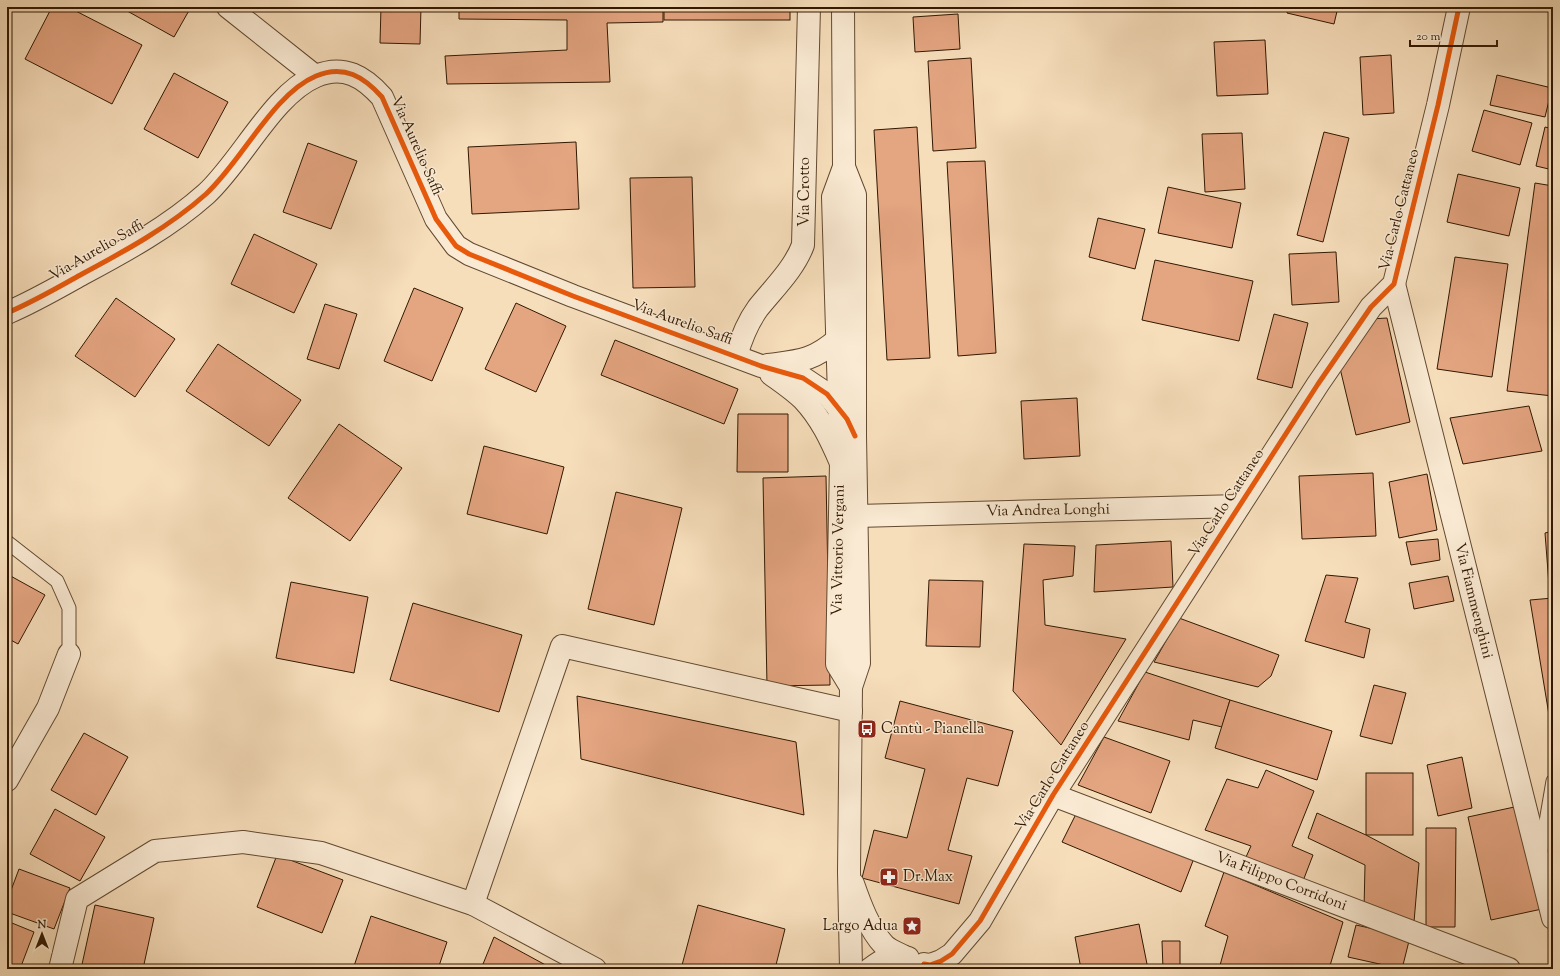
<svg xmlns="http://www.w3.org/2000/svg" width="1560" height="976" font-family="'Sorts Mill Goudy',serif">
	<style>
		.building { fill: #e4a581; stroke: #311801 }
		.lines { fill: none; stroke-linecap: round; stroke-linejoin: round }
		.service-casing { stroke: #624a30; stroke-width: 15 }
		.minor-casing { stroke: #624a30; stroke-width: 24 }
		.tertiary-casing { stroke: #624a30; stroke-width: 24 }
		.service { stroke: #faead3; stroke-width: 13 }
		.minor { stroke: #faead3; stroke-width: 22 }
		.tertiary { stroke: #faead3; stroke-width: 22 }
		.cycleway-casing { stroke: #faead3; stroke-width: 8 }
		.cycleway { stroke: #e8590c; stroke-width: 5 }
		.labels { text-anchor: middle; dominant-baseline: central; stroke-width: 3; stroke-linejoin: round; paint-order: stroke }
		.street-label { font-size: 15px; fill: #311801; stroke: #faead3 }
		.poi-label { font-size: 15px; fill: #311801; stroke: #faead3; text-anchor: start }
	</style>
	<rect width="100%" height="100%" fill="#f7debb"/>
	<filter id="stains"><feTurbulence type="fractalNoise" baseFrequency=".005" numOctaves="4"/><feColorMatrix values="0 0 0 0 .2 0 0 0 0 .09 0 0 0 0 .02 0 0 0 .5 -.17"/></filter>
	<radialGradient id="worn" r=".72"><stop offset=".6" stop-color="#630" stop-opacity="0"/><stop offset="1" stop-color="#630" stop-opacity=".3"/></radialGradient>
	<g class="building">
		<polygon points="52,7 68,7 142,45 112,104 25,59"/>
		<polygon points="120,7 191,7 174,37"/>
		<polygon points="381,7 421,7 420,44 380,43"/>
		<polygon points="459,7 663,7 663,22 607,23 610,82 447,84 445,56 567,50 567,20 459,19"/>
		<rect x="664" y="7" width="126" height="13"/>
		<polygon points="1289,7 1338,7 1334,24 1287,13"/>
		<polygon points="958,14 960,49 915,52 913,17"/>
		<polygon points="1265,40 1268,94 1217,96 1214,42"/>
		<polygon points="1391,55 1394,113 1363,115 1360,57"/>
		<polygon points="971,58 976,148 933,151 928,61"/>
		<polygon points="174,73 228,102 198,158 144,129"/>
		<polygon points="1497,75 1552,88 1545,117 1490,105"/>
		<polygon points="1484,110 1532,123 1520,165 1472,151"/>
		<polygon points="917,127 930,358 887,360 874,130"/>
		<polygon points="1545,127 1553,129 1553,170 1536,166"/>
		<polygon points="1324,132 1349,138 1323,242 1297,235"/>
		<polygon points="1242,133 1245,189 1205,192 1202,134"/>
		<polygon points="576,142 579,209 472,214 468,147"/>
		<polygon points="308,143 357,161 331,229 283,212"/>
		<polygon points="985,161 996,353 958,356 947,162"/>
		<polygon points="1458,174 1520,188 1509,236 1447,222"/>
		<polygon points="692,177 695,287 633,288 630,178"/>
		<polygon points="1535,183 1553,186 1553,396 1507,391"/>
		<polygon points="1168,187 1241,203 1232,248 1158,233"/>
		<polygon points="1098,218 1145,229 1135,269 1089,257"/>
		<polygon points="254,234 317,264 294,313 231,284"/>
		<polygon points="1336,252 1339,302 1292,305 1289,254"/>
		<polygon points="1455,257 1508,264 1492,377 1437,369"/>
		<polygon points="1155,260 1253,281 1239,341 1142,320"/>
		<polygon points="414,288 463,308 432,381 384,361"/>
		<polygon points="116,298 175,339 135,397 75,356"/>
		<polygon points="516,303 566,326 536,392 485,369"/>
		<polygon points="325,304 357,314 339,369 307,359"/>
		<polygon points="1274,314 1308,323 1292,388 1257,379"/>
		<polygon points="1387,318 1410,422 1356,435 1339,364 1370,319"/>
		<polygon points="615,340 738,389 724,424 601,375"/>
		<polygon points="218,344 301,400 269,446 186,391"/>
		<polygon points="1077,398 1080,456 1024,459 1021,401"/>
		<polygon points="1529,406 1542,451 1463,464 1450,418"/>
		<polygon points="738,414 788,414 788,472 737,472"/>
		<polygon points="339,424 402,468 350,541 288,498"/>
		<polygon points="484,446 564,467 547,534 467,514"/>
		<polygon points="1373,473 1376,536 1302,539 1299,476"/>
		<polygon points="1427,474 1437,530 1399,538 1389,482"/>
		<polygon points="826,476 830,685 767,686 763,478"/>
		<polygon points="616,492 682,508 654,625 588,609"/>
		<polygon points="1553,531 1553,585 1549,585 1545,533"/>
		<polygon points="1438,539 1440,560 1411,565 1406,542"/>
		<polygon points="1171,541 1173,587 1094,592 1096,545"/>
		<polygon points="1024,544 1075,546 1073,576 1043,580 1045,625 1126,639 1061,745 1013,691"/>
		<polygon points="7,574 45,595 18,644 7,638"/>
		<polygon points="1326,575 1358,578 1345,622 1370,629 1364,658 1305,641"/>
		<polygon points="1448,576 1454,601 1414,609 1409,583"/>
		<polygon points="929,580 983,581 980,647 926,646"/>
		<polygon points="291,582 368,597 354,673 276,658"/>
		<polygon points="1553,598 1553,715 1549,715 1530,600"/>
		<polygon points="413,603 522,635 499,712 390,680"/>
		<polygon points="1179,618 1279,655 1271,676 1258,687 1154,662"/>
		<polygon points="1145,672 1230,700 1222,727 1193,720 1189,740 1118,721"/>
		<polygon points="1374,685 1406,693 1392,744 1360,736"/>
		<polygon points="577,696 796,742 804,815 581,759"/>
		<polygon points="1230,700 1332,731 1317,780 1215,748"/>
		<polygon points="900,701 1013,731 998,786 967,778 948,850 972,856 959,904 862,878 874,830 907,838 925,769 885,758"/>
		<polygon points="84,733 128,757 96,815 51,790"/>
		<polygon points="1104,737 1170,761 1151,813 1078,785"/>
		<polygon points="1462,757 1472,808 1438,816 1427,765"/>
		<polygon points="1266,770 1314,791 1292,846 1313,855 1303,881 1246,857 1251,846 1205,830 1227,779 1258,788"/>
		<rect x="1366" y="773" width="47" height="62"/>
		<polygon points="1519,806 1542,909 1491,920 1468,817"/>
		<polygon points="1079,808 1196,853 1181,892 1062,842"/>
		<polygon points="55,809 105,837 80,881 30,854"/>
		<polygon points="1317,813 1366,835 1419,863 1414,922 1364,910 1365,865 1308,838"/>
		<polygon points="1426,828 1456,828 1455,927 1426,927"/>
		<polygon points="277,855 343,880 322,933 257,907"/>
		<polygon points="19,869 70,888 54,929 7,912 7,901"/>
		<polygon points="1224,872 1343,922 1329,969 1219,969 1228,936 1205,926"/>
		<polygon points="95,905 154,918 143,969 81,969"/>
		<polygon points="698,905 785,929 775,969 681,969"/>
		<polygon points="371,916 447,942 438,969 353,969"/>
		<polygon points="7,921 34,932 20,969 7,969"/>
		<polygon points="1139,924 1148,969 1081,969 1075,937"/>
		<polygon points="1356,925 1410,937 1402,969 1348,957"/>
		<polygon points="494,937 553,969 481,969"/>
		<polygon points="1162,941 1180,941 1180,969 1163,969"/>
	</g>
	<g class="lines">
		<defs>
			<g id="service">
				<polyline points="7,542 57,581 69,608 69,654"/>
				<polyline points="1541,851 1553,781"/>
			</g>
			<g id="minor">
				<polyline points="228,7 315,76"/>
				<path d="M7,313C33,302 57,288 82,274C125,251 169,227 206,194C242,161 273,94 316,76C344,64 364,77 382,97L436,219L456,246L469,254L573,296L761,366L803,378L827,394L847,419"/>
				<path d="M736,356C741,339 747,323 758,308C774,288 794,269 803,245L809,7"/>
				<path d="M768,365C799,361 813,361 838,339"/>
				<path d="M771,374C782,382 794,390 803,399C821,418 831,440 841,463"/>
				<polyline points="857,516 1239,506"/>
				<polyline points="7,780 48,708 69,654"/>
				<polyline points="1053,795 1509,969"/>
				<polyline points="473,904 562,646 851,711"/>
				<polyline points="60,969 77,899 155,851 243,842 321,853 473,904 595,969"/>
			</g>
			<g id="tertiary">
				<polyline points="843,7 844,167 833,197 841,463 837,664 851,687"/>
				<polyline points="844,167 855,195 855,436 859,663 851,687 849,872 851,969"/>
				<polyline points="1394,284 1553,918"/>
				<path d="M853,884C860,904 869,929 884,945C889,950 897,953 903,956"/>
				<polyline points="924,964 930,965 941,961 952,954 980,921 1053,795 1318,384 1371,307 1394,284 1438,105 1459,7"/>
				<path d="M870,969C882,960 893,953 908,958"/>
			</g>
		</defs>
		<use href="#service" class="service-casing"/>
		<use href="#minor" class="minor-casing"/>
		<use href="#tertiary" class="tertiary-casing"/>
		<use href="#service" class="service"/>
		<use href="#minor" class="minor"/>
		<use href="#tertiary" class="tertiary"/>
		<defs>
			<g id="cycleway">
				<path d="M7,313C33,302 57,288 82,274C125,251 169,227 206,194C242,161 273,94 316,76C344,64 364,77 382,97L436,219L456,246L469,254L573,296L761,366L803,378L827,394L847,419L855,436"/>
				<polyline points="924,964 930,965 941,961 952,954 980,921 1053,795 1318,384 1371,307 1394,284 1438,105 1459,7"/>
			</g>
		</defs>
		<use href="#cycleway" class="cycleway-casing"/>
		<use href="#cycleway" class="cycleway"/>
	</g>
	<defs>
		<symbol id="bus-square" viewBox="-11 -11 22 22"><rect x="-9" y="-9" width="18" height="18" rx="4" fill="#8f2418" stroke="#faead3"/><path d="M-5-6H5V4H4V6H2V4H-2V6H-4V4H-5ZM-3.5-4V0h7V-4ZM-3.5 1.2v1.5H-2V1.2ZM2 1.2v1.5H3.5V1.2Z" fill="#fff"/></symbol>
		<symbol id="pharmacy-square" viewBox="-11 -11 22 22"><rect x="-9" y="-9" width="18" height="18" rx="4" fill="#8f2418" stroke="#faead3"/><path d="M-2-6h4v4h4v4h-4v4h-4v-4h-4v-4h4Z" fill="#fff"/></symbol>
		<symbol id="sight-square" viewBox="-11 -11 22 22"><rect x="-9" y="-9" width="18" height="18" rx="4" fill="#8f2418" stroke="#faead3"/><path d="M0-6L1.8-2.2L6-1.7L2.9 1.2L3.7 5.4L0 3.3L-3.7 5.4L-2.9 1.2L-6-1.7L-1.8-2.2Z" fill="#fff"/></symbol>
	</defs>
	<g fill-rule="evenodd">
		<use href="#bus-square" x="856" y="718" width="22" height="22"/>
		<use href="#pharmacy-square" x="878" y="866" width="22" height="22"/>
		<use href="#sight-square" x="901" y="915" width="22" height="22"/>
	</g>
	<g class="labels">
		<g class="street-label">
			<text transform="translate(416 146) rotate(66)">Via Aurelio Saffi</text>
			<text transform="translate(805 192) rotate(-90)">Via Crotto</text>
			<text transform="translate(1400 210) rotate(-76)">Via Carlo Cattaneo</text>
			<text transform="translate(97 251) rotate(-30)">Via Aurelio Saffi</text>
			<text transform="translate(682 323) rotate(20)">Via Aurelio Saffi</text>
			<text transform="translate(1227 503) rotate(-57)">Via Carlo Cattaneo</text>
			<text transform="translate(1048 511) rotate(-1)">Via Andrea Longhi</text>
			<text transform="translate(839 550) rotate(-89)">Via Vittorio Vergani</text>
			<text transform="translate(1473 601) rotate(76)">Via Fiammenghini</text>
			<text transform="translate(1053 776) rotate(-58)">Via Carlo Cattaneo</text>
			<text transform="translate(1281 882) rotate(21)">Via Filippo Corridoni</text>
		</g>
		<g class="poi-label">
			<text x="881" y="729">Cantù - Pianella</text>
			<text x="903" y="877">Dr.Max</text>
			<text x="898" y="926" text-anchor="end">Largo Adua</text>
		</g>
	</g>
	<rect width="1560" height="976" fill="none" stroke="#f7debb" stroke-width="24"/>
	<rect x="8" y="8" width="1544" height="960" fill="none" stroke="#311801" stroke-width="2"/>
	<rect x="12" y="12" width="1536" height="952" fill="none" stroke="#311801"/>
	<g transform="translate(42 934)" stroke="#faead3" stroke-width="3" paint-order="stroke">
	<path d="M0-3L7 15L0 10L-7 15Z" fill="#311801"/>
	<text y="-6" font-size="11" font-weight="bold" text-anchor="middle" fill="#311801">N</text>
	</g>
	<path d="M1410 40v6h87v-6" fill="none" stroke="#311801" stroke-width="2"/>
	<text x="1416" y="40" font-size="12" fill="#311801" stroke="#faead3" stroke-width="3" paint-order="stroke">20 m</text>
	<rect width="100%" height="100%" filter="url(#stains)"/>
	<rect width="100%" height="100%" fill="url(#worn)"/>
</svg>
